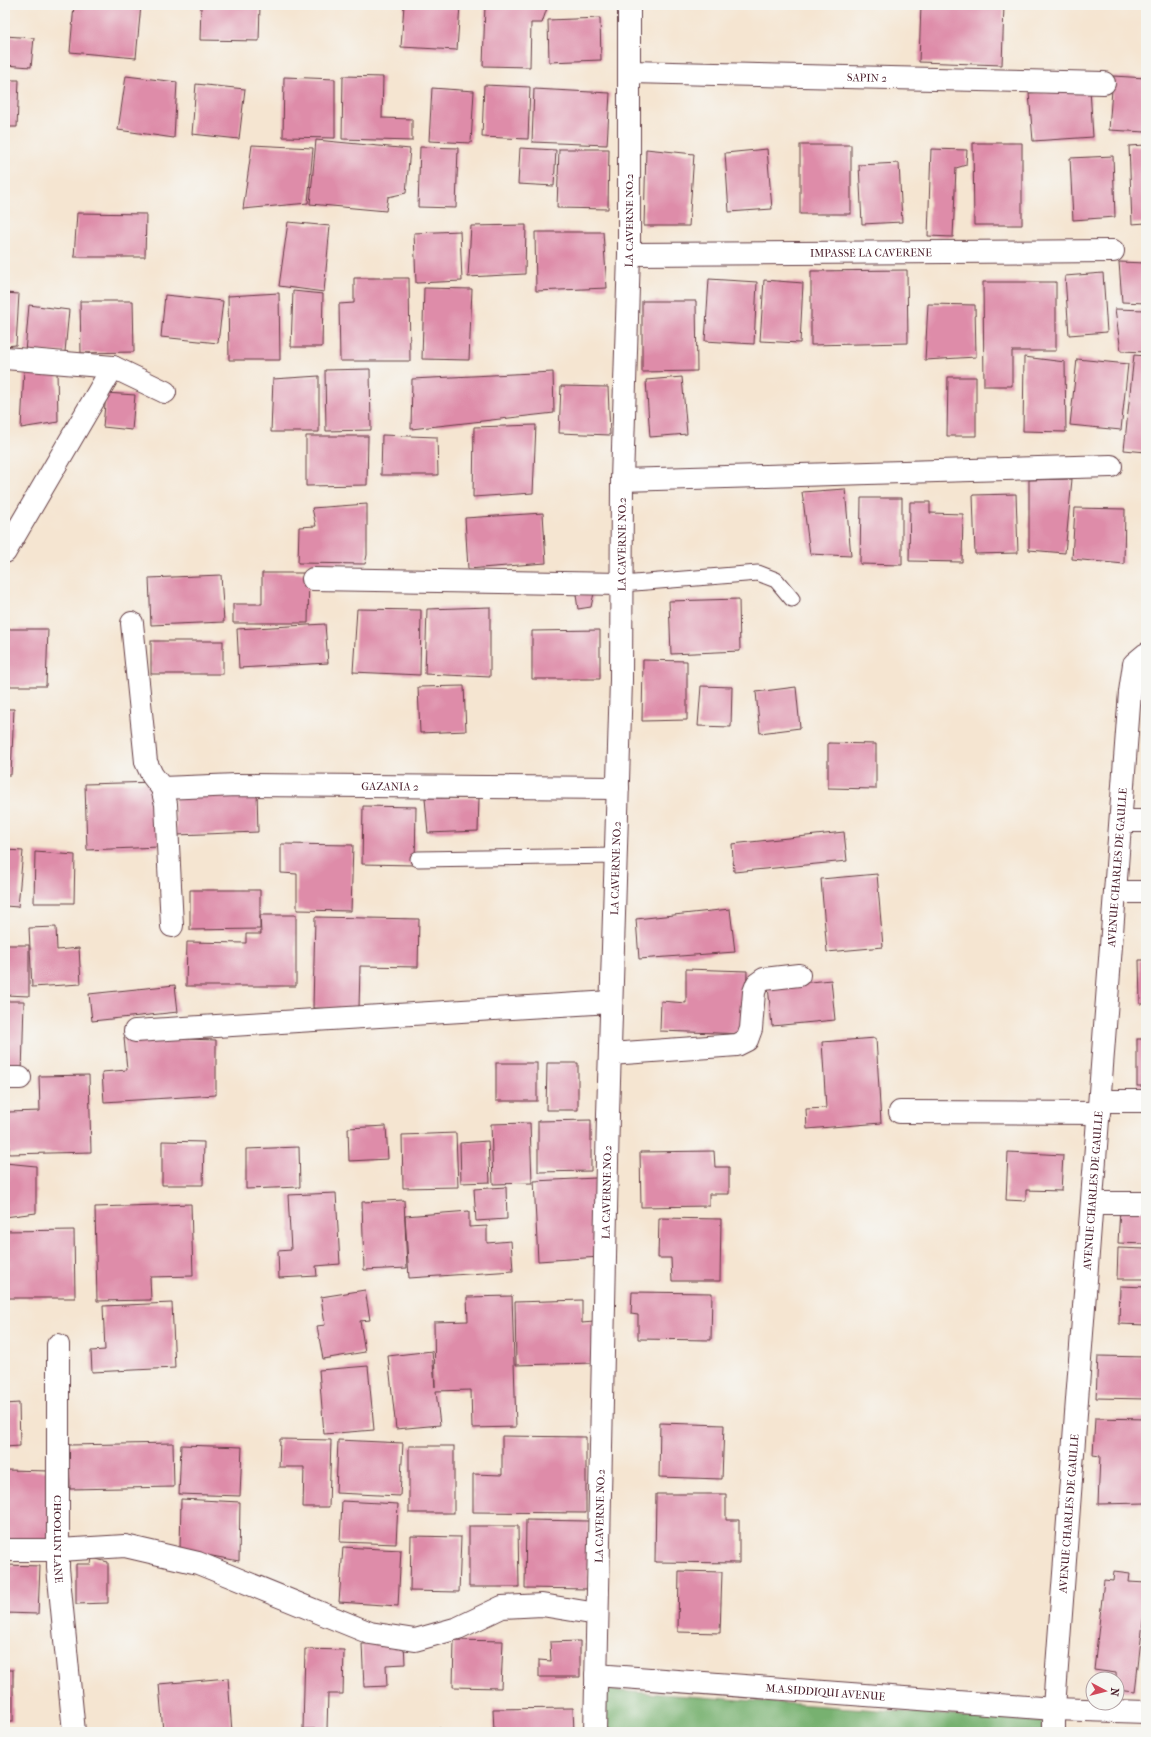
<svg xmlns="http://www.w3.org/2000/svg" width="1151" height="1737" font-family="'IM FELL French Canon',serif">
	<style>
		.forest { fill: #77b170; stroke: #60684e }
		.building { fill: #de8ca9 }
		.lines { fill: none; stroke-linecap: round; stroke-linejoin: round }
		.service-casing { stroke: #643d44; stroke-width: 17 }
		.minor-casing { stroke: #643d44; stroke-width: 24 }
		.service { stroke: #fff; stroke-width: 15 }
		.minor { stroke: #fff; stroke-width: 22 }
		.labels { text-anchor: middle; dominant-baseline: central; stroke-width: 3; stroke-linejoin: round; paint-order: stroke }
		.street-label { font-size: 11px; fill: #4a1f2b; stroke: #f6f6f2 }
	</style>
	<rect width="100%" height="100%" fill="#f6f6f2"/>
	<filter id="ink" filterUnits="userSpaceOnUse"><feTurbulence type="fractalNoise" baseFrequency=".025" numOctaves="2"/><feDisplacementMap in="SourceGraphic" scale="8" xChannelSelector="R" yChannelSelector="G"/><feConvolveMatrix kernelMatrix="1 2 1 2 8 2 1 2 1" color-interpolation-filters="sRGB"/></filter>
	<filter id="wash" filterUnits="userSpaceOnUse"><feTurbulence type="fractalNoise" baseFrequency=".012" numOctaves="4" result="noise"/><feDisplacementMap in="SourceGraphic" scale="16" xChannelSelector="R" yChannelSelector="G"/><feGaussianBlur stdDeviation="0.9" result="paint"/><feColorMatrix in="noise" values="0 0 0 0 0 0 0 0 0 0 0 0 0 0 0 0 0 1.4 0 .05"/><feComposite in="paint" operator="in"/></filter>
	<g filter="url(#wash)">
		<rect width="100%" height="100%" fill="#f5e5d1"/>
		<polygon class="forest" points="605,1690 1042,1722 1042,1732 606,1732"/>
		<g id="blocks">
			<g class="building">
				<polygon points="74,5 141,5 136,58 70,52"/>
				<polygon points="201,5 260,5 259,41 200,40"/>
				<polygon points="404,5 460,5 457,50 401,47"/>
				<polygon points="485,5 548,5 542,23 531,23 530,67 483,66"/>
				<polygon points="921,5 1004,5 1002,65 919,62"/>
				<polygon points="600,18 601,60 549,62 548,20"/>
				<polygon points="5,36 34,38 31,67 5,65"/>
				<polygon points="126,76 177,82 174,138 118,130"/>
				<polygon points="343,76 383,77 382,118 412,119 412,141 342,139"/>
				<polygon points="1113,76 1146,78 1146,132 1109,130"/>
				<polygon points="284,77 335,79 335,138 283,137"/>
				<polygon points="5,80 19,80 17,127 5,127"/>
				<polygon points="196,84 245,89 239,139 192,134"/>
				<polygon points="484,85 530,87 528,139 482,137"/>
				<polygon points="432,88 474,91 471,143 429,141"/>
				<polygon points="534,89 610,93 607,145 532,142"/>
				<polygon points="1090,89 1093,137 1033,141 1029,93"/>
				<polygon points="316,140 410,149 406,193 388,197 386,211 310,204"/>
				<polygon points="973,143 1022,143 1022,225 974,225"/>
				<polygon points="252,145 313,148 308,203 243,209"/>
				<rect x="800" y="145" width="51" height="69"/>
				<polygon points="1146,145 1146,223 1132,224 1129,146"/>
				<polygon points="420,147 458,148 456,208 418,207"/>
				<polygon points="520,148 556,150 554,186 518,184"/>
				<polygon points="559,149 609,149 608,209 557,208"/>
				<polygon points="646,149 694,154 689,226 644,226"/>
				<polygon points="767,149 772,209 729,212 725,153"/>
				<polygon points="931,149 967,150 966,165 956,168 953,237 928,236"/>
				<polygon points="1113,156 1115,217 1073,220 1070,158"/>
				<polygon points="899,163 902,222 862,224 859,165"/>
				<polygon points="77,213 146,214 145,257 74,257"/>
				<polygon points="288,222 330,226 324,292 279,286"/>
				<polygon points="526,225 525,274 468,277 471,226"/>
				<polygon points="460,231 462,281 416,283 414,233"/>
				<polygon points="535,232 603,232 607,288 536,291"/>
				<polygon points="1119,262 1146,263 1146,303 1122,302"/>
				<polygon points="907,270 908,343 811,345 811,271"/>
				<polygon points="1103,273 1107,332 1069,335 1065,276"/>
				<polygon points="354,278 409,278 410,361 340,361 339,304 354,303"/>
				<polygon points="709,279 757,282 754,344 705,341"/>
				<polygon points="764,280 803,283 800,343 760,341"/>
				<polygon points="983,282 1056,282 1056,351 1012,351 1012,386 984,386"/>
				<polygon points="424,288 472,289 469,360 422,359"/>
				<polygon points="293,291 323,294 322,347 291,347"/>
				<polygon points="5,293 19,294 16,345 5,346"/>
				<polygon points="279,293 280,360 229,360 228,296"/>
				<polygon points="165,295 223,301 218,343 161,337"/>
				<polygon points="80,301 133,301 134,352 81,353"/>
				<polygon points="642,301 696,301 697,371 642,372"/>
				<polygon points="928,304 975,305 976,357 925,360"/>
				<polygon points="29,305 69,310 65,352 25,352"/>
				<polygon points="1115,309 1146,310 1146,352 1121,351"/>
				<polygon points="1134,355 1146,356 1146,452 1124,450"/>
				<polygon points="1024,357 1065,362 1066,432 1023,431"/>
				<polygon points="1077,359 1128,364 1121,430 1070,425"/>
				<polygon points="24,369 57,370 58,422 21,428"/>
				<polygon points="370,369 371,430 326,431 325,370"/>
				<polygon points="553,372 554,413 411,429 412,379"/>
				<polygon points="319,376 319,432 271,432 273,379"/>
				<polygon points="682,377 687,434 650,437 646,380"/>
				<polygon points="948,377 976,377 976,436 947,436"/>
				<polygon points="561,386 608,387 610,435 559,433"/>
				<polygon points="106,393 135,395 132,430 103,427"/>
				<polygon points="536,425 533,493 473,497 474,427"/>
				<polygon points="382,435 437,437 438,475 381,475"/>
				<polygon points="306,436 368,436 367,485 306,486"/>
				<polygon points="1072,479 1065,553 1029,550 1029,480"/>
				<polygon points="845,489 851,556 810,554 802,492"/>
				<polygon points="1016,494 1018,553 975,554 973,495"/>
				<polygon points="861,498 902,498 902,565 860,564"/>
				<polygon points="910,502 930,502 930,513 963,514 962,562 909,561"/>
				<polygon points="367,504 367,555 365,564 298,563 299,527 316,526 312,508"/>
				<polygon points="1075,508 1125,509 1124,564 1072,559"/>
				<polygon points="543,513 546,563 468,569 465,518"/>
				<polygon points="262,573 309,573 308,623 233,623 233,604 262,604"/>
				<polygon points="221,575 224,622 151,625 149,578"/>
				<polygon points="594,593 591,607 578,609 576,595"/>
				<polygon points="739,599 740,651 671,654 669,601"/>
				<polygon points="490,607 490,677 425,674 427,609"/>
				<polygon points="357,609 421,610 420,675 353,672"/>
				<polygon points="325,624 328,663 239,668 237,629"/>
				<polygon points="5,629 48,629 46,686 5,686"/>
				<polygon points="600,630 600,679 532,679 532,631"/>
				<rect x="151" y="641" width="72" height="33"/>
				<polygon points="643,660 687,661 687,720 642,721"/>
				<polygon points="464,686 466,731 420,733 418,687"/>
				<polygon points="701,686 732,687 731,727 698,726"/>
				<polygon points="796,687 800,728 760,733 756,692"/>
				<polygon points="5,709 14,709 11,775 5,775"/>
				<polygon points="828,743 876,744 876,789 828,788"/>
				<polygon points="157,782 159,847 87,850 85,784"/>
				<polygon points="257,791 258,832 176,835 175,795"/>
				<polygon points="425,798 479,798 478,831 428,833"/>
				<polygon points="363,806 416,807 415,865 362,864"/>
				<polygon points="844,832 847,861 734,872 732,844"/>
				<polygon points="281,844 353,845 351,911 297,910 297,874 281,873"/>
				<polygon points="5,850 23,851 18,907 5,906"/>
				<polygon points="35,852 75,855 74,903 34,903"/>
				<polygon points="877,874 883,947 827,952 821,879"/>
				<polygon points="190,890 260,890 260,929 190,930"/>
				<polygon points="730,909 735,952 639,959 636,919"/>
				<polygon points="260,915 296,915 296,986 186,986 187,942 246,943 246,934 261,934"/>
				<polygon points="315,917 419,919 418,967 360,966 359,1009 313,1008"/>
				<polygon points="56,927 57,950 79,948 81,984 32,987 29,928"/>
				<polygon points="5,945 29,945 29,996 5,995"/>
				<polygon points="1139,960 1146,960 1146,1004 1140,1004"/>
				<polygon points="686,969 747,971 745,1034 660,1031 661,1001 686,1003"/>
				<polygon points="831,980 835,1020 772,1026 768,986"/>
				<polygon points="175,985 178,1012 92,1021 89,994"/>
				<polygon points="5,1001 24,1001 22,1074 5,1073"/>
				<polygon points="124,1037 216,1040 216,1095 104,1102 102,1072 127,1070"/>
				<polygon points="876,1038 881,1123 807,1129 806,1109 826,1108 822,1042"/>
				<rect x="1137" y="1039" width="9" height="47"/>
				<rect x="496" y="1063" width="41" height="38"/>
				<polygon points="547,1063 578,1063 578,1110 546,1110"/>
				<polygon points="89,1075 91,1152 9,1154 8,1112 40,1111 39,1076"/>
				<polygon points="591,1120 591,1171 538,1172 538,1121"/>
				<polygon points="530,1123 532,1183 493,1184 491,1124"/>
				<polygon points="386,1126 388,1159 349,1161 348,1128"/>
				<polygon points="456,1133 458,1187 403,1188 402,1135"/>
				<polygon points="162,1141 204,1142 203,1185 162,1185"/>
				<polygon points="488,1141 490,1182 461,1183 460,1143"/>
				<polygon points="299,1147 300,1187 246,1189 246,1149"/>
				<polygon points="714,1151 715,1167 729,1167 729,1194 709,1194 709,1206 641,1207 640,1152"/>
				<polygon points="1008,1152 1063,1155 1061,1191 1026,1190 1026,1201 1006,1200"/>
				<polygon points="5,1163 36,1166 36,1213 5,1217"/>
				<polygon points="596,1178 600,1257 538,1261 534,1181"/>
				<polygon points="506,1187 507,1219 476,1221 474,1189"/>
				<polygon points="336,1193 340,1264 316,1266 317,1276 279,1278 278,1251 291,1250 288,1195"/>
				<polygon points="404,1200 407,1268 364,1270 362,1202"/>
				<polygon points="191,1204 193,1276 150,1277 151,1300 97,1301 95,1207"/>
				<polygon points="1120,1209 1146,1210 1146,1244 1118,1243"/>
				<polygon points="469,1211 469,1227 487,1226 487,1243 511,1241 513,1271 409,1278 405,1216"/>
				<polygon points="659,1218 721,1219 720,1281 672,1281 671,1258 658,1258"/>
				<polygon points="74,1230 75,1298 5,1298 5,1231"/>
				<polygon points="1118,1248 1146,1249 1146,1279 1117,1279"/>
				<polygon points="1120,1286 1146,1287 1146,1325 1119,1324"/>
				<polygon points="365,1290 370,1320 360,1321 365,1352 323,1359 317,1326 325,1325 321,1297"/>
				<polygon points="632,1292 712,1293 711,1340 638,1339 638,1315 631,1314"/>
				<polygon points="512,1296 516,1427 472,1428 471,1390 436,1391 440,1425 396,1429 388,1356 432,1351 435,1387 434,1322 468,1321 467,1297"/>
				<polygon points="582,1300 582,1323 594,1322 594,1363 516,1365 515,1302"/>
				<polygon points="172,1303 175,1368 92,1372 91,1351 105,1350 103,1306"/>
				<polygon points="1098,1356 1146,1357 1146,1399 1096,1398"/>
				<polygon points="368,1366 374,1430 324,1434 319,1370"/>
				<polygon points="19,1403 20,1446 5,1447 5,1404"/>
				<polygon points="1095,1418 1146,1419 1146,1503 1098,1504 1100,1456 1093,1455"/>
				<polygon points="660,1423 724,1425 722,1479 659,1477"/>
				<polygon points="502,1436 586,1437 586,1513 473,1512 473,1474 502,1475"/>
				<polygon points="280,1439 331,1440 329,1507 303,1507 304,1467 279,1467"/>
				<polygon points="338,1440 403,1443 400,1496 336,1493"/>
				<polygon points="173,1443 174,1487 70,1489 69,1445"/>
				<polygon points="181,1445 242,1447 240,1496 179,1494"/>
				<rect x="409" y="1446" width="45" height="67"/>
				<polygon points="5,1470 50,1471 49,1541 5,1541"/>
				<polygon points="656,1494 726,1494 726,1520 739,1520 739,1563 655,1562"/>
				<polygon points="181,1499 240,1502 239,1561 180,1550"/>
				<polygon points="342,1501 398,1504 396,1544 340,1542"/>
				<polygon points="526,1520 589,1521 588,1589 525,1588"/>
				<polygon points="469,1526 518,1526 519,1587 469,1587"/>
				<polygon points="411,1536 461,1537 459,1592 410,1591"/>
				<polygon points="343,1547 401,1550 398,1606 339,1602"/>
				<polygon points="92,1558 108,1562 108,1603 76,1604 76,1564 91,1564"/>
				<polygon points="5,1565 40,1566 38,1614 5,1613"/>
				<polygon points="679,1571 722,1572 720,1633 678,1632"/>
				<polygon points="1114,1571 1130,1573 1129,1582 1146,1583 1146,1596 1135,1692 1117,1690 1116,1673 1094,1670 1104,1580 1113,1581"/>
				<polygon points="454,1640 503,1641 501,1688 453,1687"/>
				<polygon points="580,1641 580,1677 539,1677 539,1660 551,1661 550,1642"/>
				<polygon points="404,1642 405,1664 386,1665 387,1686 364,1687 362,1644"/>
				<polygon points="305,1649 344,1650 343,1694 328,1694 327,1729 303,1729"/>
				<rect x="5" y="1670" width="8" height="51"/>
				<polygon points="228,1678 232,1732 163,1732 159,1684"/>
				<polygon points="573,1708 574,1732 494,1732 493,1709"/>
				<polygon points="440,1728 440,1732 409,1732 409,1731"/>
			</g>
		</g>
	</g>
	<g filter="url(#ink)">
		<use href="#blocks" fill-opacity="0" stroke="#643d44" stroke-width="1"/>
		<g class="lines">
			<defs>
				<g id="service">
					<polyline points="622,584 758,573 776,580 792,599"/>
					<polyline points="418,859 616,856"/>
				</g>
				<g id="minor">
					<path id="s1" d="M630,72L1104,83"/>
					<path id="s2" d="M629,254L1113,251"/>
					<polyline points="5,358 113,367 165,392"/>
					<polyline points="622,480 1111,466"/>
					<polyline points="5,552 113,367"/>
					<polyline points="313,579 622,584"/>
					<polyline points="132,623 146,762 152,775 162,788 166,804 172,926"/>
					<path id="s3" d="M162,788L237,785L618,788"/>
					<polyline points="1121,821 1146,821"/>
					<polyline points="1115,892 1146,892"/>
					<polyline points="135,1031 611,1002"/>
					<polyline points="610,1054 737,1045 747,1040 751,1029 754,992 757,984 764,979 799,975"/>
					<polyline points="5,1078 20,1078"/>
					<polyline points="1100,1101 1146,1101"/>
					<polyline points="900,1112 1099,1113"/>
					<polyline points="1092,1203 1146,1203"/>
					<path id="s4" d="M58,1345V1568L74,1732"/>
					<polyline points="5,1550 59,1550 125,1546 198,1563 370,1633 415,1640 458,1628 502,1607 542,1605 597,1614"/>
					<path id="s5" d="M596,1675L1054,1709L1146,1712"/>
					<path id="s6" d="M595,1732L608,1115L621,680L622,480L629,254V5"/>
					<path id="s7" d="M1054,1732V1707L1130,692L1134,664L1146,654"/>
				</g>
			</defs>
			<use href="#service" class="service-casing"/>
			<use href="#minor" class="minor-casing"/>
			<use href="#service" class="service"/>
			<use href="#minor" class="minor"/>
		</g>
	</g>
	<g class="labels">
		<g class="street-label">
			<text stroke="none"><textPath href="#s1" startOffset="237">SAPIN 2</textPath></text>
			<text stroke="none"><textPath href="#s6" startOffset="1512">LA CAVERNE NO.2</textPath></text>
			<text stroke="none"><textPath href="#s2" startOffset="242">IMPASSE LA CAVERENE</textPath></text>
			<text stroke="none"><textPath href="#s6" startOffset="1188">LA CAVERNE NO.2</textPath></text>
			<text stroke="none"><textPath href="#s3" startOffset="228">GAZANIA 2</textPath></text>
			<text stroke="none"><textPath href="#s7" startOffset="867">AVENUE CHARLES DE GAULLE</textPath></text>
			<text stroke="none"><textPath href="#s6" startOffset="864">LA CAVERNE NO.2</textPath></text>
			<text stroke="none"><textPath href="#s7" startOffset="543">AVENUE CHARLES DE GAULLE</textPath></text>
			<text stroke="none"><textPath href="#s6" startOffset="540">LA CAVERNE NO.2</textPath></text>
			<text stroke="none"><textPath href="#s7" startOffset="219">AVENUE CHARLES DE GAULLE</textPath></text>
			<text stroke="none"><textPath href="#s6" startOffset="216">LA CAVERNE NO.2</textPath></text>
			<text stroke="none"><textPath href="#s4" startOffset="194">CHOOLUN LANE</textPath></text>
			<text stroke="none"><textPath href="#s5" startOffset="230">M.A.SIDDIQUI AVENUE</textPath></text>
		</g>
	</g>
	<rect width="1151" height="1737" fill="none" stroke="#f6f6f2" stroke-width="20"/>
	<g transform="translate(1105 1691) rotate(97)"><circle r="19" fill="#f6f6f2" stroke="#b1a0a2"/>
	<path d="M0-3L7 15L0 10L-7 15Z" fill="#d1495b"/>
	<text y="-6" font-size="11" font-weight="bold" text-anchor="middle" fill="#4a1f2b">N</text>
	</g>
</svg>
